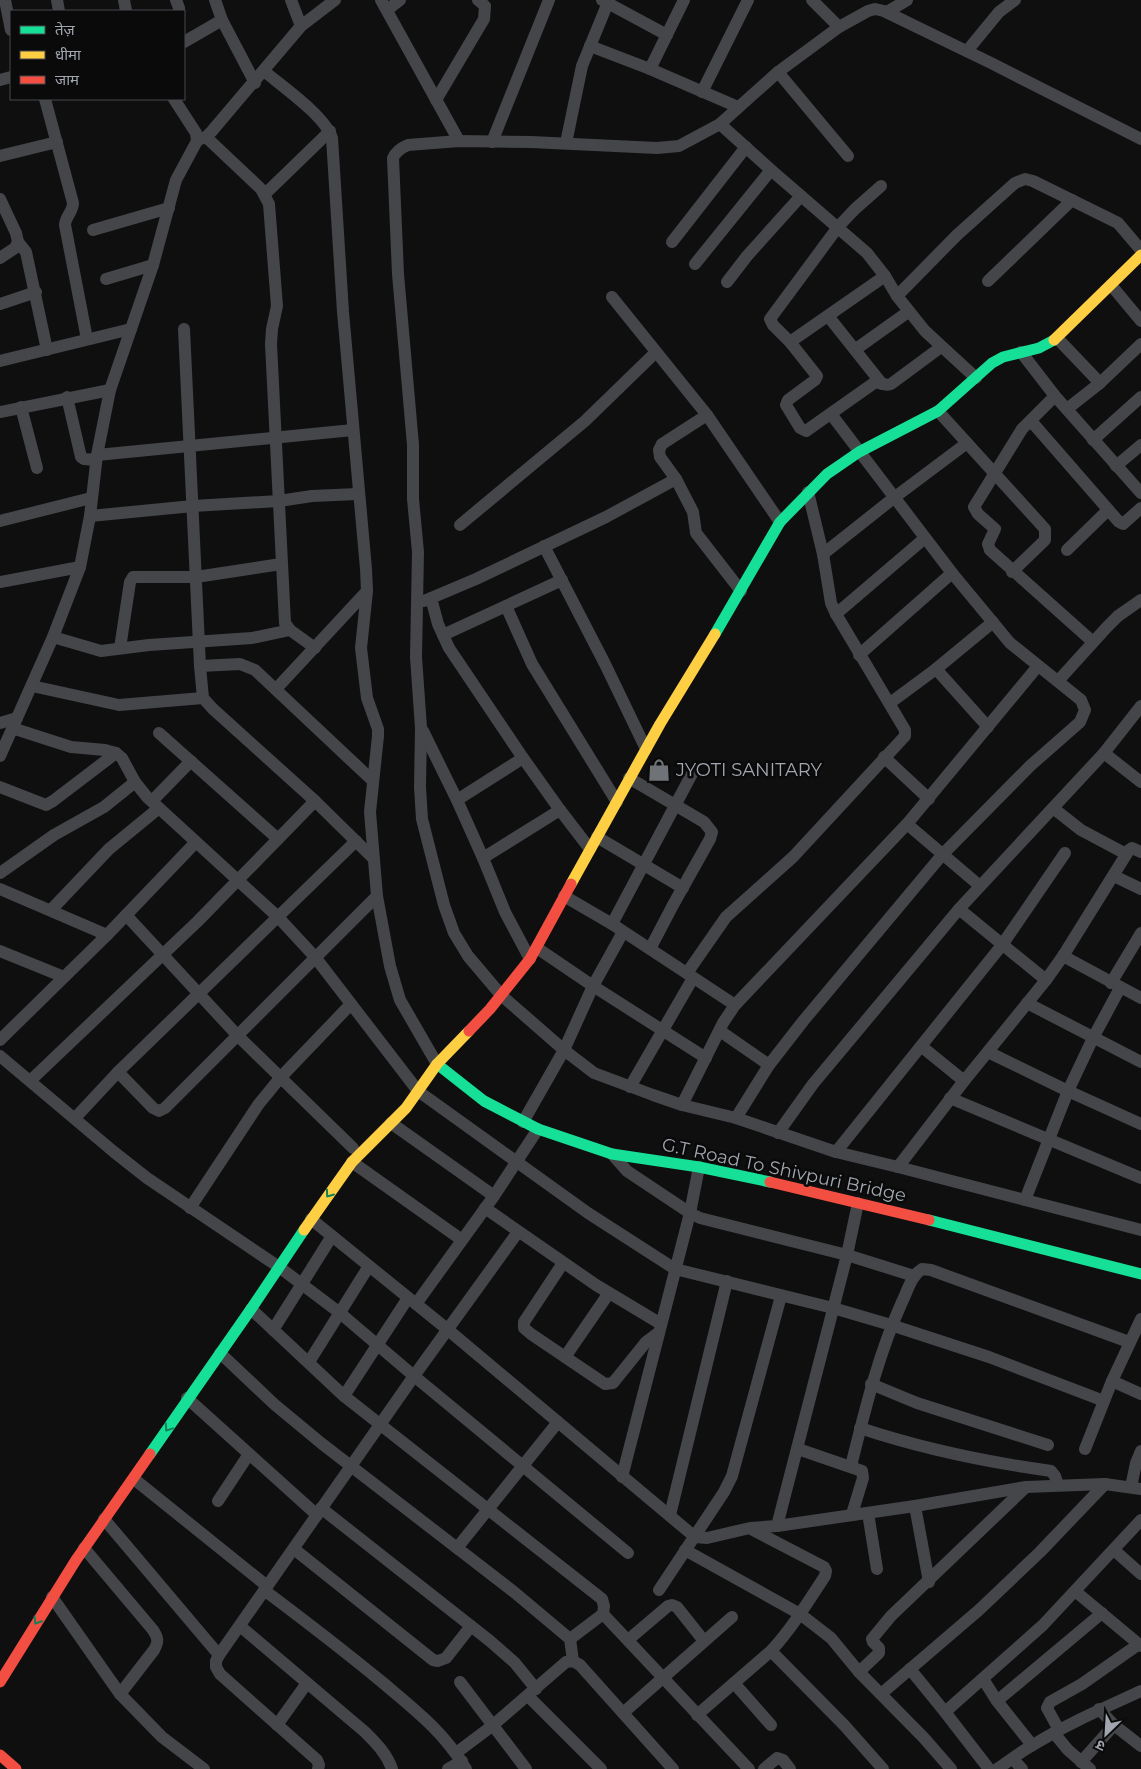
<svg xmlns="http://www.w3.org/2000/svg" width="1141" height="1769" font-family="Montserrat,'Noto Sans Devanagari',sans-serif">
	<style>
		.lines { fill: none; stroke-linecap: round; stroke-linejoin: round }
		.street { stroke: #454649; stroke-width: 12 }
		.fast { stroke: #16e098; stroke-width: 11 }
		.slow { stroke: #ffcf43; stroke-width: 11 }
		.jam { stroke: #f24e42; stroke-width: 11 }
		.oneway { stroke: #118059 }
		.labels { text-anchor: middle; dominant-baseline: central; stroke-width: 5; stroke-linejoin: round; paint-order: stroke }
		.poi-label { font-size: 18px; fill: #a2a7af; stroke: #0a0a0b; text-anchor: start }
		.street-label { font-size: 18px; fill: #a2a7af; stroke: #0a0a0b }
	</style>
	<rect width="100%" height="100%" fill="#0f0f10"/>
	<g class="lines">
		<g class="street">
			<polyline points="5,0 11,30"/>
			<polyline points="57,0 59,11"/>
			<polyline points="124,0 126,11"/>
			<polyline points="176,0 179,8"/>
			<polyline points="215,0 222,20 255,83"/>
			<polyline points="291,0 301,26"/>
			<polyline points="381,0 459,141"/>
			<polyline points="602,0 667,35"/>
			<polyline points="812,0 839,27"/>
			<polyline points="387,10 400,0"/>
			<polyline points="887,12 907,0"/>
			<polyline points="184,42 222,20"/>
			<polyline points="590,46 650,69 738,107"/>
			<polyline points="967,51 999,12 1015,0"/>
			<polyline points="650,69 684,0"/>
			<path d="M264,71C283,87 325,116 332,138L343,312L366,569L367,591L361,648L367,698L378,729V736L370,812L377,896L390,966L400,1000L437,1064"/>
			<polyline points="778,72 848,156"/>
			<polyline points="0,80 11,77"/>
			<polyline points="702,92 748,0"/>
			<path d="M45,99L73,203C73,212 65,217 65,225L87,339"/>
			<polyline points="436,100 484,19 485,6 478,0"/>
			<polyline points="720,124 771,170 867,253 885,276 897,296"/>
			<polyline points="206,137 261,189 269,204 277,306 272,329 271,344 285,623 290,630 315,648"/>
			<path d="M1141,139L993,64L884,11L875,9L868,11L839,27L778,72L720,124L679,146L657,148L531,142L459,141L408,145C401,148 396,151 393,158L398,274L413,445V499L418,552L416,657L421,728L420,787L422,819L444,905L454,933L468,956L501,995L564,1050L594,1073L653,1095L682,1105L736,1118L836,1152L898,1167L1141,1230"/>
			<polyline points="198,140 206,137 212,131 301,26 335,0"/>
			<polyline points="492,142 549,0"/>
			<polyline points="566,143 582,66 609,0"/>
			<polyline points="0,156 57,142"/>
			<path d="M881,186L855,209L838,227L770,319L773,325L790,342L817,376L815,380L788,400L786,405L800,428L806,431L874,383C881,381 885,387 891,384L941,347"/>
			<polyline points="265,194 330,131"/>
			<polyline points="0,199 16,233 18,242 15,248 0,258"/>
			<polyline points="93,230 169,208"/>
			<polyline points="18,242 26,252 47,350"/>
			<polyline points="672,242 746,147"/>
			<polyline points="695,264 771,170"/>
			<polyline points="106,279 153,265"/>
			<polyline points="988,281 1072,200"/>
			<polyline points="727,282 747,256 801,196"/>
			<polyline points="1111,285 1141,321"/>
			<polyline points="612,297 707,415 780,522"/>
			<polyline points="0,304 36,292"/>
			<polyline points="828,316 882,384"/>
			<polyline points="184,329 200,666 203,698 213,709 315,801 374,859"/>
			<polyline points="1057,338 1100,383"/>
			<polyline points="790,342 885,276"/>
			<polyline points="856,349 908,312"/>
			<polyline points="1021,352 1055,396 1141,493"/>
			<polyline points="0,361 131,329"/>
			<polyline points="976,378 925,331 897,296 957,235 1015,183 1025,179 1033,181 1118,223 1141,250"/>
			<polyline points="1055,396 1022,429 974,507 978,514 995,529 988,544 990,550 1093,642"/>
			<polyline points="67,397 81,457 84,459 96,460"/>
			<polyline points="21,407 37,468"/>
			<polyline points="1067,409 1100,383 1141,344"/>
			<polyline points="938,411 1045,529 1045,540 1012,572"/>
			<polyline points="0,412 110,390"/>
			<polyline points="707,415 662,444 659,450 660,457 676,479 693,512 696,533 741,591"/>
			<polyline points="1031,421 1119,522 1123,524 1141,508"/>
			<polyline points="1093,440 1141,397"/>
			<polyline points="97,455 353,430"/>
			<polyline points="1116,466 1141,445"/>
			<polyline points="90,516 193,506 279,501 312,496 358,494"/>
			<polyline points="0,521 91,498"/>
			<polyline points="460,525 585,421 656,352"/>
			<polyline points="544,546 605,664 646,749"/>
			<polyline points="1067,550 1108,510"/>
			<polyline points="823,554 895,497 967,443"/>
			<polyline points="0,582 80,567"/>
			<polyline points="431,598 438,624 449,648 523,758 560,810 590,849"/>
			<polyline points="424,601 476,579 606,517 676,479"/>
			<polyline points="506,606 532,664 617,802"/>
			<polyline points="836,614 925,538"/>
			<polyline points="443,635 562,580"/>
			<polyline points="53,637 101,651 149,645 252,638 290,630"/>
			<polyline points="120,648 130,582 133,577 196,577 281,564"/>
			<polyline points="859,655 952,573"/>
			<polyline points="200,666 240,664 255,670 373,781"/>
			<polyline points="936,669 988,727"/>
			<polyline points="1058,681 1107,627 1118,616 1141,600"/>
			<polyline points="32,686 119,705 203,698"/>
			<polyline points="276,689 367,591"/>
			<polyline points="890,703 936,669 993,622"/>
			<polyline points="0,723 17,718"/>
			<polyline points="12,728 71,747 105,750 116,753 122,758 135,782 147,797 278,917 315,957 418,1091 588,1213 675,1269 833,1308 891,1325 989,1357 1104,1401"/>
			<polyline points="423,731 457,800 483,858 505,912 530,959"/>
			<polyline points="159,733 278,839"/>
			<polyline points="1104,753 1141,782"/>
			<polyline points="0,756 53,637 80,567 90,516 97,455 110,390 153,265 176,180 197,141 196,133 174,99"/>
			<polyline points="884,757 929,799"/>
			<polyline points="629,778 704,822 712,832 710,839 673,905 650,949"/>
			<polyline points="0,787 46,805 53,801 116,753"/>
			<polyline points="457,800 523,758"/>
			<polyline points="152,801 191,761"/>
			<polyline points="1053,808 1081,830 1126,854"/>
			<polyline points="907,824 980,886"/>
			<polyline points="597,837 683,888"/>
			<polyline points="483,858 560,810"/>
			<polyline points="0,873 54,835 104,807 135,782"/>
			<polyline points="1114,876 1141,889"/>
			<polyline points="0,889 107,935"/>
			<polyline points="564,896 612,924 735,1005"/>
			<polyline points="959,909 1046,980"/>
			<polyline points="51,910 109,849 159,808"/>
			<polyline points="126,915 238,1036 353,1148"/>
			<polyline points="612,924 694,770"/>
			<polyline points="537,948 593,986 706,1058"/>
			<polyline points="0,951 64,977"/>
			<polyline points="1063,956 1141,998"/>
			<polyline points="687,973 726,917 793,857 905,736 905,730 836,614 831,603 823,554 808,492"/>
			<polyline points="1111,983 1141,933"/>
			<polyline points="1027,1003 1141,1062"/>
			<polyline points="720,1031 769,1065"/>
			<polyline points="0,1040 107,935 196,842"/>
			<polyline points="921,1046 964,1081"/>
			<polyline points="988,1052 1068,1091 1141,1124"/>
			<polyline points="0,1056 114,1152 147,1178 279,1267 340,1313 414,1376 628,1553"/>
			<polyline points="118,1072 153,1108 159,1111 165,1108 377,896"/>
			<polyline points="30,1081 198,921 315,801"/>
			<polyline points="630,1087 693,978"/>
			<polyline points="950,1098 1141,1178"/>
			<polyline points="682,1105 723,1023 735,1005 907,824 1038,666"/>
			<polyline points="75,1118 118,1072 356,841"/>
			<polyline points="736,1118 769,1065 804,1020 942,855 1030,766 1080,722 1085,710 1081,700 1010,643 952,573 831,414"/>
			<polyline points="523,1122 564,1050 593,986 623,932"/>
			<polyline points="391,1123 494,1196"/>
			<polyline points="778,1133 813,1084 959,909 1104,753 1141,706"/>
			<polyline points="836,1152 1002,945 1065,853"/>
			<polyline points="612,1154 627,1171 690,1213 700,1218 847,1255 914,1276"/>
			<polyline points="352,1162 462,1240"/>
			<polyline points="898,1167 964,1081 1046,980 1063,956 1129,850 1132,848 1141,852"/>
			<polyline points="1025,1200 1068,1091 1093,1038 1120,988"/>
			<polyline points="190,1208 258,1105 280,1078 351,1004"/>
			<polyline points="485,1208 596,1285 661,1324"/>
			<polyline points="311,1219 447,1329 695,1537 707,1538 750,1528 777,1526 915,1506 1026,1487 1105,1484 1141,1489"/>
			<polyline points="563,1263 524,1322 524,1328 531,1334 605,1384 613,1383 646,1342 658,1333"/>
			<polyline points="416,1304 494,1196 538,1129"/>
			<polyline points="251,1309 344,1396 602,1599 604,1606 603,1614 570,1639"/>
			<polyline points="273,1330 332,1236"/>
			<polyline points="220,1353 274,1404 321,1443 514,1592 570,1639 573,1661"/>
			<polyline points="565,1357 609,1293"/>
			<polyline points="309,1362 369,1266"/>
			<polyline points="1112,1381 1141,1394"/>
			<polyline points="871,1384 917,1403 1048,1445"/>
			<polyline points="344,1396 408,1298"/>
			<polyline points="187,1398 317,1515"/>
			<path d="M860,1428C923,1449 986,1462 1051,1471L1055,1476L1058,1485"/>
			<polyline points="798,1449 862,1471 863,1478 852,1514"/>
			<polyline points="1085,1449 1112,1381 1141,1319"/>
			<path d="M851,1466C865,1410 878,1355 902,1302C908,1290 911,1276 922,1269L931,1270L1129,1342"/>
			<polyline points="622,1477 690,1213 699,1167"/>
			<polyline points="134,1479 267,1586"/>
			<polyline points="1131,1487 1136,1463 1141,1451"/>
			<polyline points="218,1501 249,1454"/>
			<polyline points="915,1506 929,1582"/>
			<polyline points="321,1508 490,1641 515,1663 536,1689"/>
			<polyline points="868,1513 877,1569"/>
			<polyline points="670,1515 727,1281"/>
			<polyline points="104,1519 219,1655"/>
			<polyline points="777,1526 847,1255 858,1203"/>
			<path d="M751,1529L824,1567L826,1571L825,1576C808,1602 792,1628 771,1651L844,1725L883,1769"/>
			<path d="M84,1548L153,1630C158,1638 159,1641 154,1650L120,1694"/>
			<polyline points="457,1548 558,1422"/>
			<polyline points="294,1549 433,1660 438,1661 446,1658 471,1626"/>
			<polyline points="685,1550 800,1614 831,1638 859,1672 924,1738 951,1769"/>
			<polyline points="1114,1550 1141,1574"/>
			<path d="M264,1590C304,1620 343,1650 382,1682C415,1710 443,1731 466,1769"/>
			<polyline points="659,1590 724,1492 732,1476 781,1296"/>
			<polyline points="1075,1591 1141,1646"/>
			<polyline points="52,1597 120,1694 162,1737 204,1769"/>
			<polyline points="603,1614 749,1769"/>
			<path d="M240,1626L365,1732C376,1743 387,1754 392,1769"/>
			<polyline points="628,1640 668,1606 672,1605 677,1607 704,1641"/>
			<polyline points="910,1669 945,1712"/>
			<polyline points="859,1672 879,1653 879,1648 873,1642 872,1639 891,1616 1026,1487"/>
			<polyline points="983,1679 997,1701 1032,1745"/>
			<polyline points="460,1682 526,1769"/>
			<polyline points="734,1683 771,1725"/>
			<polyline points="881,1694 979,1610 1040,1552 1105,1484"/>
			<polyline points="528,1696 601,1769"/>
			<polyline points="997,1701 1102,1613"/>
			<polyline points="1099,1709 1114,1725 1141,1746"/>
			<polyline points="623,1713 732,1617"/>
			<polyline points="697,1715 771,1651"/>
			<polyline points="277,1725 307,1683"/>
			<polyline points="1059,1730 1047,1708 1050,1702 1082,1684 1139,1644"/>
			<polyline points="1054,1733 1068,1750 1090,1769"/>
			<polyline points="456,1753 492,1726 566,1662 573,1661 580,1665 673,1769"/>
			<polyline points="1013,1759 1022,1769"/>
			<polyline points="1081,1762 1114,1725"/>
			<polyline points="318,1769 319,1765 317,1760 220,1674 216,1667 216,1661 219,1655 414,1376 518,1232"/>
			<polyline points="448,1769 462,1761"/>
			<polyline points="764,1769 777,1758 783,1760 790,1769"/>
			<polyline points="989,1769 945,1712 1043,1625 1141,1520"/>
			<path d="M997,1769C1009,1761 1020,1752 1033,1745C1067,1724 1104,1708 1141,1691"/>
		</g>
		<g class="fast">
			<polyline points="715,634 780,522 827,474 859,452 938,411 992,363 1003,357 1039,348 1054,340"/>
			<polyline points="437,1064 484,1101 538,1129 612,1154 699,1167 770,1182"/>
			<polyline points="929,1220 1141,1274"/>
			<polyline points="150,1454 251,1309 304,1230"/>
		</g>
		<g class="slow">
			<polyline points="1054,340 1141,255"/>
			<polyline points="571,884 660,724 715,634"/>
			<polyline points="304,1230 352,1162 406,1108 437,1064 469,1031"/>
		</g>
		<g class="jam">
			<polyline points="469,1031 490,1009 530,959 571,884"/>
			<polyline points="770,1182 929,1220"/>
			<polyline points="0,1682 76,1560 150,1454"/>
			<polyline points="0,1755 16,1769"/>
		</g>
	</g>
	<defs><path id="oneway-chevron" d="M-2-3.5L2.5 0L-2 3.5" fill="none" stroke-width="1.6" stroke-linecap="round" stroke-linejoin="round" transform="scale(1.25)"/></defs>
	<g class="oneway">
		<use href="#oneway-chevron" transform="translate(329 1194) rotate(126)"/>
		<use href="#oneway-chevron" transform="translate(168 1428) rotate(124)"/>
		<use href="#oneway-chevron" transform="translate(37 1621) rotate(122)"/>
	</g>
	<defs>
		<symbol id="shop-bare" viewBox="-9 -9 18 18"><path d="M-5-2.5h2.3a2.7 3.5 0 0 1 5.4 0H5L5.5 6h-11ZM-1.5-2.5h3a1.5 2.3 0 0 0-3 0Z" fill="#6f7277" stroke="#0a0a0b" stroke-width="2.5" paint-order="stroke"/></symbol>
	</defs>
	<g fill-rule="evenodd">
		<use href="#shop-bare" x="643" y="754" width="32" height="32"/>
	</g>
	<g class="labels">
		<g class="poi-label">
			<text x="676" y="770">JYOTI SANITARY</text>
		</g>
		<g class="street-label">
			<text transform="translate(784 1170) rotate(12)">G.T Road To Shivpuri Bridge</text>
		</g>
	</g>
	<rect x="10" y="10" width="175" height="90" fill="#0a0a0b" stroke="#47494d"/>
	<rect x="20" y="26" width="25" height="8" fill="#16e098" stroke="#47494d"/>
	<text x="55" y="35" font-size="15" fill="#a2a7af">तेज़</text>
	<rect x="20" y="51" width="25" height="8" fill="#ffcf43" stroke="#47494d"/>
	<text x="55" y="60" font-size="15" fill="#a2a7af">धीमा</text>
	<rect x="20" y="76" width="25" height="8" fill="#f24e42" stroke="#47494d"/>
	<text x="55" y="85" font-size="15" fill="#a2a7af">जाम</text>
	<g transform="translate(1106 1734) rotate(205)" stroke="#0a0a0b" stroke-width="4" paint-order="stroke">
	<path d="M0-4L9 19L0 12L-9 19Z" fill="#a2a7af"/>
	<text y="-8" font-size="14" font-weight="bold" text-anchor="middle" fill="#a2a7af">उ</text>
	</g>
</svg>
